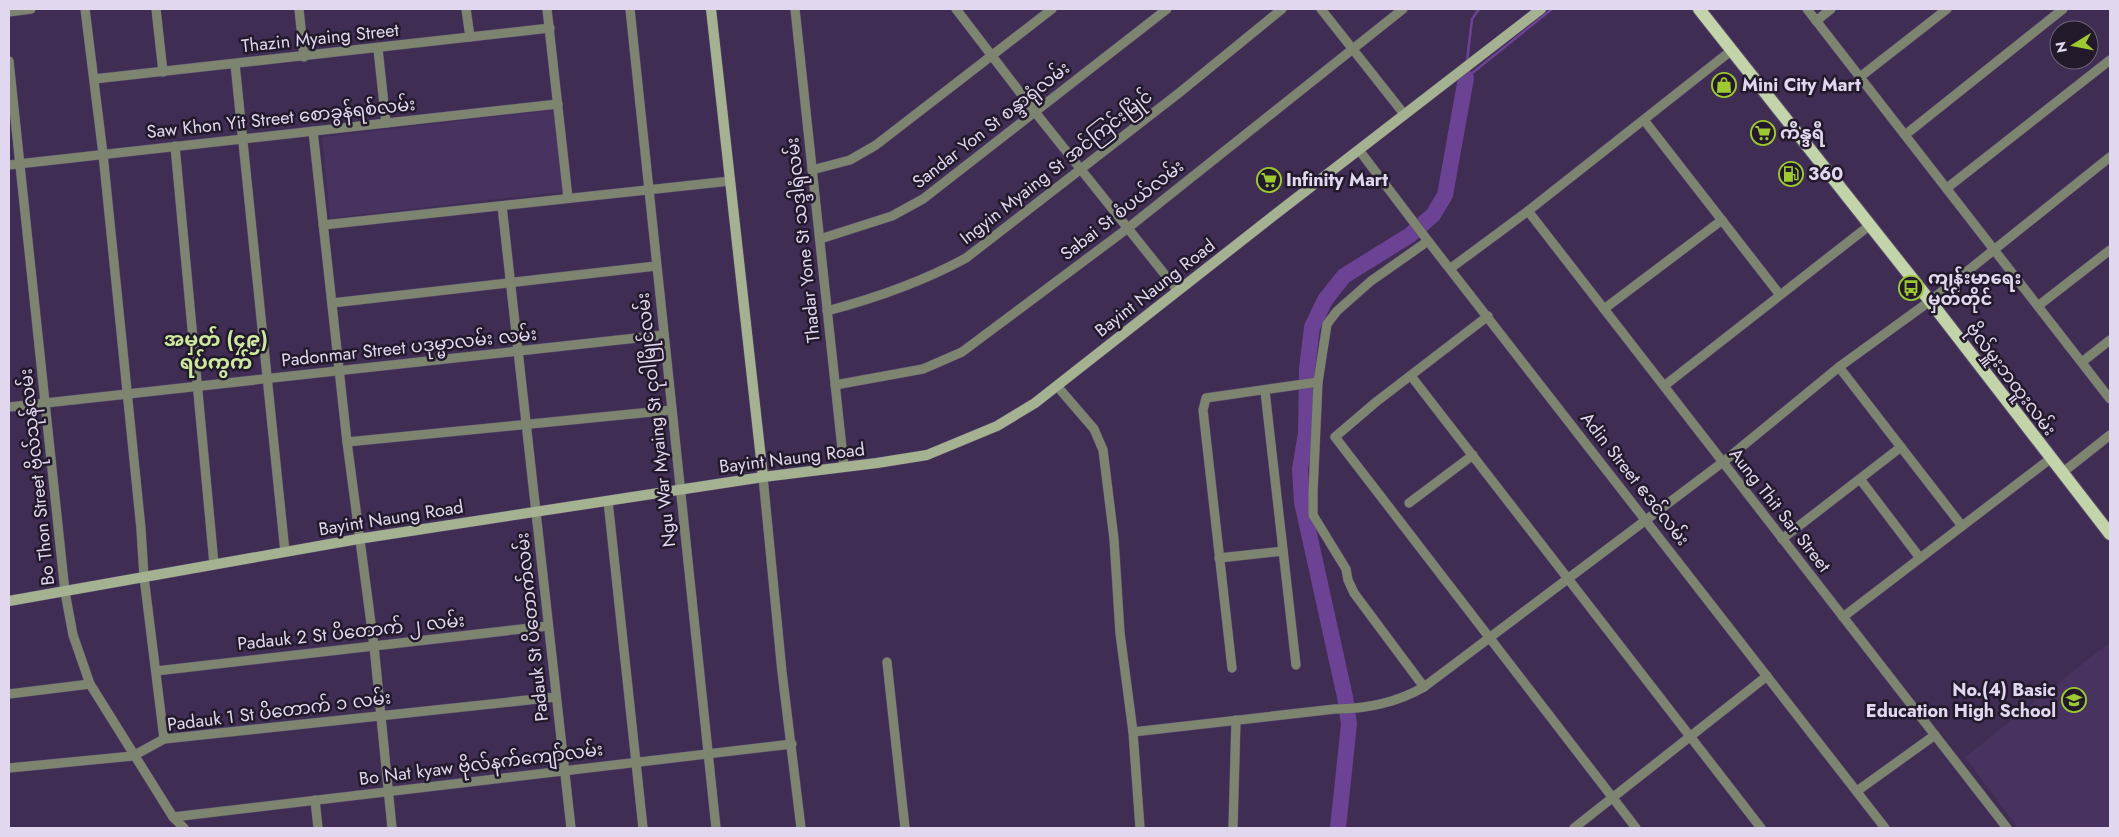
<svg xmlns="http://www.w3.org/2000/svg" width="2119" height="837" font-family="Jost,'Noto Sans Myanmar',sans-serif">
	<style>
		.built { fill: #48325f }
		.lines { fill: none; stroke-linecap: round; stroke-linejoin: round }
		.stream { stroke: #6c4295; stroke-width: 2.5 }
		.river { stroke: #6c4295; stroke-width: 16 }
		.street-casing { stroke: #5c4c6f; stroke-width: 10 }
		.secondary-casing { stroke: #5c4c6f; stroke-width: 11 }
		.primary-casing { stroke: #5c4c6f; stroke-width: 14 }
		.street { stroke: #7d8571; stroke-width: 9 }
		.secondary { stroke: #a5b292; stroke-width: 10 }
		.primary { stroke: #c3d4aa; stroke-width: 12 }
		.labels { text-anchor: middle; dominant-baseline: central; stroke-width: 5; stroke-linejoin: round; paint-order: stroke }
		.street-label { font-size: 18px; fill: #e1d7ef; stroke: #221a2b }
		.poi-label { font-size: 18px; font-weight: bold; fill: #e1d7ef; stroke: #221a2b; text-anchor: start }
		.quarter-label { font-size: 20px; font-weight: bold; fill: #cde99f; stroke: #221a2b }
	</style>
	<rect width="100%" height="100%" fill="#3f2d53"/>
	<g class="built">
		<polygon points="554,110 562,192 330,218 322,137"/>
		<polygon points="2110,642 2110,828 2018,828 1965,757"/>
	</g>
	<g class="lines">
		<g class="stream">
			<polyline points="1467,61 1472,19 1479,9"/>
			<polyline points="1466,78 1552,9"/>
		</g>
		<polyline class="river" points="1338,828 1349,724 1345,697 1302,502 1300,469 1306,433 1307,369 1312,327 1325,300 1344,276 1410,235 1433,215 1445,195 1466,78"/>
		<defs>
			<g id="street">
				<polyline points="85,9 103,154 141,529 144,577 164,739"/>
				<polyline points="156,9 163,72"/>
				<polyline points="299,9 304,57"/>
				<polyline points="466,9 470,37"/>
				<polyline points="547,9 568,198"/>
				<polyline points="630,9 716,828"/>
				<polyline points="795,9 844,467"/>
				<polyline points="956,9 1035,112 1178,291"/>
				<polyline points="1321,9 1404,114"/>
				<polyline points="1807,9 2110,399"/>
				<polyline points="9,12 31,9"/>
				<polyline points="1816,21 1831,9"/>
				<polyline points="378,49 386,123"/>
				<polyline points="9,61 65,592 73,635 90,684 173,817 184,828"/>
				<polyline points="235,64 285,552"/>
				<polyline points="1860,77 1947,9"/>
				<polyline points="94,79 550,28"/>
				<polyline points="1644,120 1780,295"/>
				<polyline points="313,131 347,442 374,646 392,828"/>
				<polyline points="1905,135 2063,9"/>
				<polyline points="175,146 214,564"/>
				<polyline points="1359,150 1428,241 1885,828"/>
				<polyline points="9,165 558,104"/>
				<polyline points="812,170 850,160 876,145 1052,9"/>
				<polyline points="1947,188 2110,60"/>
				<polyline points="502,206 571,828"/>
				<polyline points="1528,211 2007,828"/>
				<polyline points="323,225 730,181"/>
				<polyline points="820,239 892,216 923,199 1167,9"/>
				<polyline points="1451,268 1528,211 1732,50"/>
				<polyline points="332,303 656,266"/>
				<polyline points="2038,306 2110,250"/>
				<polyline points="1604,309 1722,220"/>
				<path d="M827,311C876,298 922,282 966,258L1179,93L1282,9"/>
				<polyline points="1488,316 1376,402 1335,437 1636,828"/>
				<polyline points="2082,362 2110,340"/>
				<polyline points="1839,367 1962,526"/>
				<polyline points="1411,376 1761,828"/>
				<polyline points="835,385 923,369 962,352 1128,228 1403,9"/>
				<polyline points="1057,386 1094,429 1103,450 1114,539 1120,633 1133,732 1140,828"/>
				<polyline points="1664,386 1870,225"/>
				<polyline points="1265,391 1296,665"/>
				<polyline points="9,407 664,335"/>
				<polyline points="347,442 672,410"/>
				<polyline points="2062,473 2110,435"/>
				<polyline points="763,477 782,672 801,828"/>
				<polyline points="1860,479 1920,558"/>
				<polyline points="608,501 643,828"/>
				<polyline points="1409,503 1473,455"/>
				<polyline points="1782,539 1901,447"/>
				<polyline points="1219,558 1283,551"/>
				<polyline points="1843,617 2050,459"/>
				<polyline points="887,662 905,828"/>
				<polyline points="1232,668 1203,410 1206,398 1318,382"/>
				<polyline points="156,671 548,626"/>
				<polyline points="1424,687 1354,593 1348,580 1346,569 1313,515 1313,492 1318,382 1327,324 1337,311 1371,281 1428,241"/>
				<polyline points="9,694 90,684"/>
				<path d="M1133,732L1335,709C1366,709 1396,703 1424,687L1723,462L1839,367L1930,301L2110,157"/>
				<polyline points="9,768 133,756 164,739 556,697"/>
				<polyline points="1857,791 1935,735"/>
				<polyline points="315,800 318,828"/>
				<polyline points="173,817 792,744"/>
				<polyline points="1233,828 1236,720"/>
				<polyline points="1574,828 1767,676"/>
			</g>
			<g id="secondary">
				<polyline points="711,9 763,477"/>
				<polyline points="9,601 358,539 763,477 877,463 927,455 997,426 1035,403 1277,213 1541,9"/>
			</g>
			<polyline id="primary" points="1699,9 1930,301 2110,534"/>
		</defs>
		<use href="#street" class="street-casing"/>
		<use href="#secondary" class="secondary-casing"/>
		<use href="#primary" class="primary-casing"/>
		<use href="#street" class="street"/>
		<use href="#secondary" class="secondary"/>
		<use href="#primary" class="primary"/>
	</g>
	<defs>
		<symbol id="shop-ring" viewBox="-11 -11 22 22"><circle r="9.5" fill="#221a2b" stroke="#9dca30" stroke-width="1.5"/><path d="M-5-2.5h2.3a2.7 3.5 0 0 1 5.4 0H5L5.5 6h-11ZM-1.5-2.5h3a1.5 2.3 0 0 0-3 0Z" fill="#9dca30"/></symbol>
		<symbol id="supermarket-ring" viewBox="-11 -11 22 22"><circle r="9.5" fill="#221a2b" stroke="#9dca30" stroke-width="1.5"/><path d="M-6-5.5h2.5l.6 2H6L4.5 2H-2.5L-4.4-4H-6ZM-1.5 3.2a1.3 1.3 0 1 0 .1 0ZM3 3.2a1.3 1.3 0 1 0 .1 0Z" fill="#9dca30"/></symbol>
		<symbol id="fuel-ring" viewBox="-11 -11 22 22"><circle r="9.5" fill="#221a2b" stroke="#9dca30" stroke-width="1.5"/><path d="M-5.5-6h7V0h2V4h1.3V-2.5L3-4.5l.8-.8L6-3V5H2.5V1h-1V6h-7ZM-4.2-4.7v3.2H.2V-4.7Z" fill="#9dca30"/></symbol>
		<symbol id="bus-ring" viewBox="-11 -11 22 22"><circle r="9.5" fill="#221a2b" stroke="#9dca30" stroke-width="1.5"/><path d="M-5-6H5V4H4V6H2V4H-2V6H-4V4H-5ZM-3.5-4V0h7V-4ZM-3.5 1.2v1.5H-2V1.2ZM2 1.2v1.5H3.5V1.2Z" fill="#9dca30"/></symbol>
		<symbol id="school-ring" viewBox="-11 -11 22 22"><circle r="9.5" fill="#221a2b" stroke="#9dca30" stroke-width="1.5"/><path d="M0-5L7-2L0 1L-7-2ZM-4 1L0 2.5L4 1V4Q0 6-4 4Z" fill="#9dca30"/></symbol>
	</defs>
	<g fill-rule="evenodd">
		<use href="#shop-ring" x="1710" y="71" width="28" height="28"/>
		<use href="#supermarket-ring" x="1749" y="119" width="28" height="28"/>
		<use href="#fuel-ring" x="1777" y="160" width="28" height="28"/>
		<use href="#supermarket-ring" x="1255" y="166" width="28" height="28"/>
		<use href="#bus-ring" x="1897" y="274" width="28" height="28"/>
		<use href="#school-ring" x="2060" y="686" width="28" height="28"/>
	</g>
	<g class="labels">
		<g class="street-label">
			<text transform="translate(320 38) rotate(-6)">Thazin Myaing Street</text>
			<text transform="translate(281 118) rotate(-6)">Saw Khon Yit Street စောခွန်ရစ်လမ်း</text>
			<text transform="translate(991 125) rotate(-38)">Sandar Yon St စန္ဒာရုံလမ်း</text>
			<text transform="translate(1056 167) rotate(-38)">Ingyin Myaing St အင်ကြင်းမြိုင်</text>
			<text transform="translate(1122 210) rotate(-38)">Sabai St စံပယ်လမ်း</text>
			<text transform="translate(803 240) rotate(-96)">Thadar Yone St သဒ္ဒါရုံလမ်း</text>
			<text transform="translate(1155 288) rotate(-38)">Bayint Naung Road</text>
			<text transform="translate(409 347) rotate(-6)">Padonmar Street ပဒုမ္မာလမ်း လမ်း</text>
			<text transform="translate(2011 379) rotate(53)">ဗိုလ်မှူးဘထူးလမ်း</text>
			<text transform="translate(656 420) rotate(-96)">Ngu War Myaing St ငုဝါမြိုင်လမ်း</text>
			<text transform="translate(792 458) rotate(-7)">Bayint Naung Road</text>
			<text transform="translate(37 477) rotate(-96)">Bo Thon Street ဗိုလ်သုန်လမ်း</text>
			<text transform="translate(1635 479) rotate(52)">Adin Street ဧဒင်လမ်း</text>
			<text transform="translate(1780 510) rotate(52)">Aung Thit Sar Street</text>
			<text transform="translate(391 518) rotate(-9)">Bayint Naung Road</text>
			<text transform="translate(532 627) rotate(-96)">Padauk St ပိတောက်လမ်း</text>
			<text transform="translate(351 632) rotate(-6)">Padauk 2 St ပိတောက် ၂ လမ်း</text>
			<text transform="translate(279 711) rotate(-7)">Padauk 1 St ပိတောက် ၁ လမ်း</text>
			<text transform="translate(481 764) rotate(-7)">Bo Nat kyaw ဗိုလ်နက်ကျော်လမ်း</text>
		</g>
		<g class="poi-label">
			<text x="1742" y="85">Mini City Mart</text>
			<text x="1780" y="133">ကိန္ဒရီ</text>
			<text x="1808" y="174">360</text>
			<text x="1286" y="180">Infinity Mart</text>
			<text x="1928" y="278">ကျန်းမာရေး<tspan x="1928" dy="21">မှတ်တိုင်</tspan></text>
			<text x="2056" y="690" text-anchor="end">No.(4) Basic<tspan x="2056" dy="21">Education High School</tspan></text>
		</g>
		<g class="quarter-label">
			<text x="216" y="339">အမှတ် (၄၉)<tspan x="216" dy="23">ရပ်ကွက်</tspan></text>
		</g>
	</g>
	<rect width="2119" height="837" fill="none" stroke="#e1d7ef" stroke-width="20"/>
	<g transform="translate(2074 45) rotate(260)"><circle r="24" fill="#221a2b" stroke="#6e6679"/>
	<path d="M0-4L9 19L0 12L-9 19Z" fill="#9dca30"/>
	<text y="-8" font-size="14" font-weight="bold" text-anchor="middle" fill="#e1d7ef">N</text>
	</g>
</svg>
